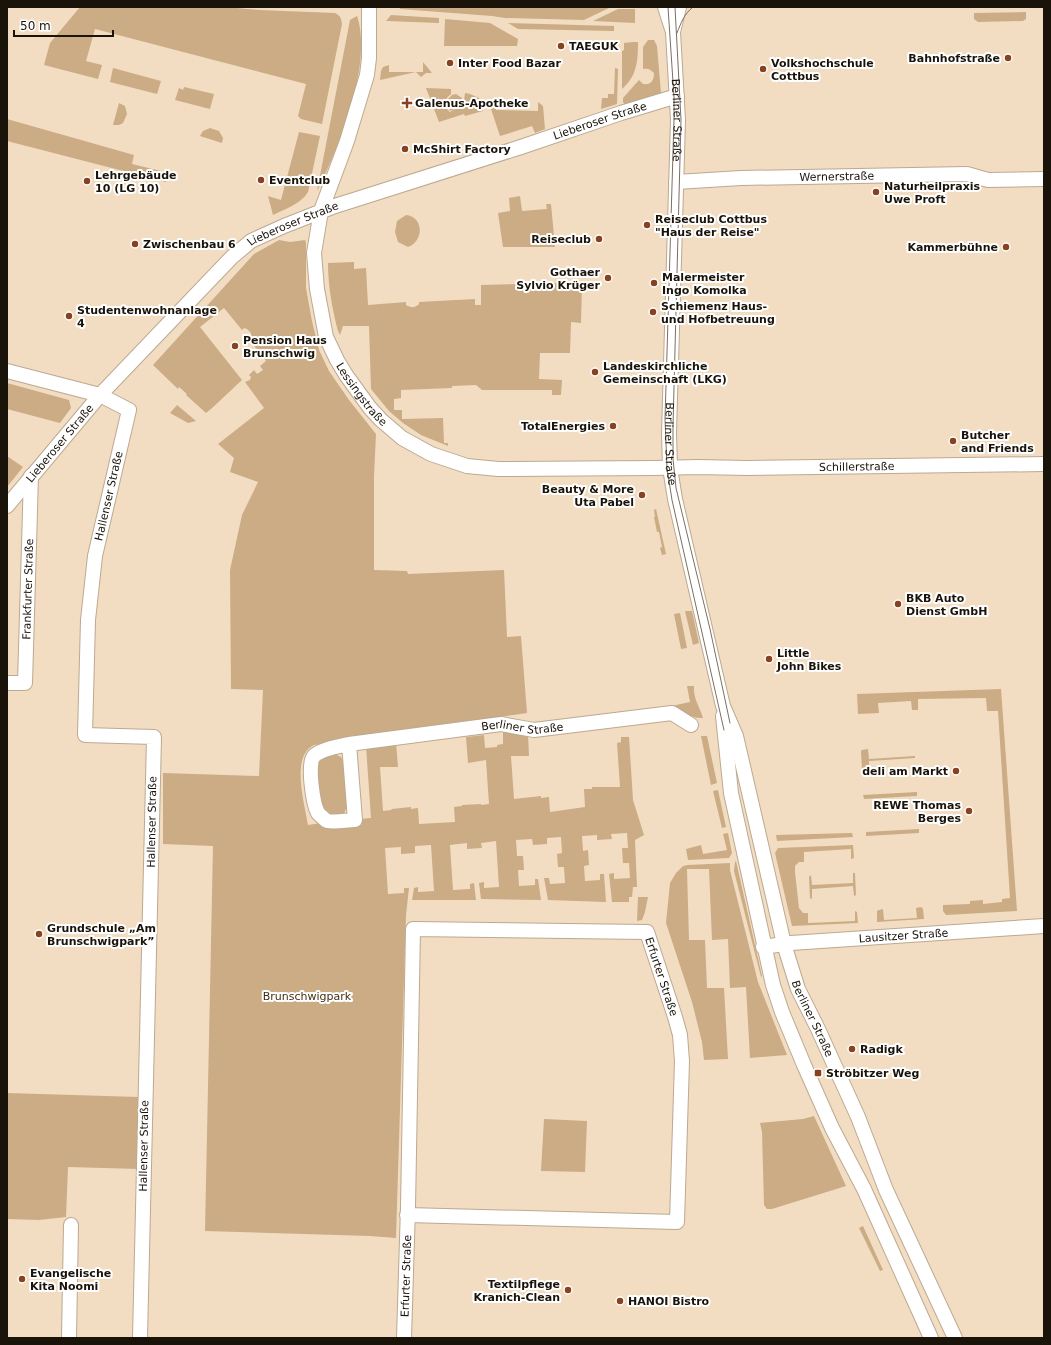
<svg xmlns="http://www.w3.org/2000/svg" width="1051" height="1345" font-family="'DejaVu Sans',sans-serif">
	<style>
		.green { fill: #cbac84 }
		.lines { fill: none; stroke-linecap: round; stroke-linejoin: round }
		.street-casing { stroke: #bca990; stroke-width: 16 }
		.street { stroke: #fff; stroke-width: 14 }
		.tram { stroke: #7d6f5e; stroke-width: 1 }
		.poi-dot { fill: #89421f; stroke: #fff; stroke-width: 1.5 }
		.labels { text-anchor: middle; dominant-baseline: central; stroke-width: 4; stroke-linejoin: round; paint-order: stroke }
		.poi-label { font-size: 11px; font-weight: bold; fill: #1a130a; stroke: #fff; text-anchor: start }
		.street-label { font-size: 11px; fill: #1a130a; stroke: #fff }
		.park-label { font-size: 11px; fill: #422e12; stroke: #fff }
	</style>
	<rect width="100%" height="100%" fill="#f2ddc3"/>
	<g class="green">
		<path d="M80,7H225L260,10L335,13C341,16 341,18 342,24L322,124L301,119L298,116L306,84L95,29L86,61L102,65L98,79L44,65L50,43Z"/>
		<polygon points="400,7 611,7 584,20 505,18 492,16 400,9"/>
		<polygon points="618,9 635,9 635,23 593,21"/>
		<polygon points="1026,12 1026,19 1023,21 978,22 974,19 974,13"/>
		<polygon points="391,15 439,18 439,23 386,21"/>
		<path d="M357,16C373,64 339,147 317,191L350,20Z"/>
		<polygon points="445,19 490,23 518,39 517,46 444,46"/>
		<polygon points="508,23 614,26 614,31 518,29"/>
		<path d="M648,40H654L657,46L661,93L625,105L623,102V98L639,80L643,84C651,85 654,81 654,73C650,69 648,68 643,69V47Z"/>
		<path d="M633,42H638C638,61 637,76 622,89V51L624,50V43Z"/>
		<polygon points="423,62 432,73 426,73 421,77 416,72 380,80 381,71 383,67 389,65 389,72 423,72"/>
		<polygon points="113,68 161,81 157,94 110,82"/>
		<polygon points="615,68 618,69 617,104 601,109 602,98 608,98 608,94 614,94"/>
		<polygon points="184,87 214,94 210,109 175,100 179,88 183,90"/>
		<path d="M426,88L451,89V94C444,99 443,106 450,112L455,109L463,108L465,93L470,94L479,98L483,111L465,116L464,114L439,122Z"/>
		<polygon points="456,94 462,98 462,107 455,108 451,111 448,108 446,101 452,95"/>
		<polygon points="496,101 496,110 538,111 538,102 543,106 545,129 535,133 532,126 500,136 490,106 491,103"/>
		<polygon points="119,103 125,106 127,114 123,123 119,125 113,125"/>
		<polygon points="7,119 134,155 132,164 169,173 166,182 7,141"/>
		<polygon points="210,128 219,131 223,138 222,143 200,136 203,131"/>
		<path d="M299,132L320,136L308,192C301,204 285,209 273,215L268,196L281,200Z"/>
		<polygon points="520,196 522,211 547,209 546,204 551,204 555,247 503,247 498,213 510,211 509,198"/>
		<path d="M406,215C424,217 424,241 408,247L398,242L395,232L397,221Z"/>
		<path d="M279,240L290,242L305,240L306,243V288L312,321L319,350L329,371L349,400L376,434L374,476V570L407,571L408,574L504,570L507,637L521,636L527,713L314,745C290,756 305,805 308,825L321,823L329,827L362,825L361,819L371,818L366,746L396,742L398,767H380L383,811L391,810L392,809L411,807V809L418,808L419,824L455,822L454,807L462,806V805L481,804V805L489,804L486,760L468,763L466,737L484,735L485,748L497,747V745L503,744V732H513L528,735L529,756H511L514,799L541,796V798L549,797L550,812L585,807L584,789H592V787H620L617,743L621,742V737H629L633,800L644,835L635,840L637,887H633L632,897H629V902H612L609,874L614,873V879L630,878L629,863H623L622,848H628L627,833L611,834L612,839L597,840V835L582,836L583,851L588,850L589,865L584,866L585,881L600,880V874H604L606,902L548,900L544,878H549L550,884L565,883L564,867H558L557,854L562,853L561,837L547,838V844L533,845L532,839L516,840L517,856H523L524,870H518L519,886L535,885V879H538L541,900L481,899L479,883L484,882V888L499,887L496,841L481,843L482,848L467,849V843L450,845L453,890L470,889V884L474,883L476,900H412L414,888L418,887V892L434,891L431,845L415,846V853L401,854V847L385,848L388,894L404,893V888H409L406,915L396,1238L370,1236L205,1231L213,846L163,844V773L259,776L263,690L231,689L230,570L242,515L258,482L230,472L234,458L218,444L264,408L245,382L250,380L251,377L249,375L254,370L257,374L263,370L260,366L266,361L248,338L251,336V333L247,329L244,328L242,330L224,308L200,327L242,380L211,409L206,413L186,395L187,394L179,387L178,389L153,365L254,254Z"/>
		<path d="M354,262V269L366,268L368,305L406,302V305C411,308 415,308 419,304V302L475,299V305H481V285L557,283L582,285L581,323L571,322L570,353H540L539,379L562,380L561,395H552V390H482L476,385L452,386V388L401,390V398L394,399V410H402V419L443,418L444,443H448V446L421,435L403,423L389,411L371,389L369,326H343L340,335L338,331C332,308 328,286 328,263Z"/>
		<polygon points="7,383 69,400 71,408 60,423 7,409"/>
		<polygon points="177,405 196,421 188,423 170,413"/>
		<polygon points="7,456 23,467 7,487"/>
		<polygon points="656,509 666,554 662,555 660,548 662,547 659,532 657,532 654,517 655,517 654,510"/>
		<polygon points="685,611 692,611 699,643 693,645"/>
		<polygon points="680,613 687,648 681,649 674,614"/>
		<path d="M687,686H694C693,699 700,707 703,718C690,719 680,709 667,707L690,702Z"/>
		<polygon points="1001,689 1017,911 946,915 943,911 943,905 970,904 970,901 983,900 983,904 1002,902 1002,899 1010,898 998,711 987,711 986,698 918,699 918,710 912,710 911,701 878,703 879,713 858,714 857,694"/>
		<polygon points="707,736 717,783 711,785 701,736"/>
		<polygon points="868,749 869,759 915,756 915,758 869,761 869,771 863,771 862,770 861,751 862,750"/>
		<polygon points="335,754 341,757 343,761 347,806 344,814 341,815 330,816 321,808 318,783 317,762 322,757"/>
		<polygon points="718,790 726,827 722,828 713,791"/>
		<polygon points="917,792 917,796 864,799 863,795"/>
		<polygon points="919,829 919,833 866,836 866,832"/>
		<polygon points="728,833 732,853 729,858 688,860 686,849 701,845 703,854 727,850 723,834"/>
		<polygon points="852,833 853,837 777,841 776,835"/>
		<polygon points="853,845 854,858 851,859 851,849 804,852 804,862 799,862 795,866 795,872 799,908 803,913 808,913 808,923 855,921 855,911 857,912 858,923 792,926 775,853 778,848"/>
		<polygon points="736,861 762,976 761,977 734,871 735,862"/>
		<polygon points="730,863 730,870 758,982 787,1055 750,1058 746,987 730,988 728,939 712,940 709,869 687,869 689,940 705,940 707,988 724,988 728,1059 704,1060 702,1042 692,1002 666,923 670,883 676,873 683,866 688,865"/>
		<polygon points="853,873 855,873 856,895 854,896 853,886 812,889 812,899 810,898 809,877 811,875 812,885 853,883"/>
		<polygon points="638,897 648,897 645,912 642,920 637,921"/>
		<polygon points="921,907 923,909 924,919 877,922 877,911 879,910 883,909 884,920 917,918 916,908"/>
		<polygon points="7,1093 139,1097 139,1169 68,1167 66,1217 39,1220 7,1219"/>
		<polygon points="814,1116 846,1186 772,1209 767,1209 764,1205 762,1132 760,1123 803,1119"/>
		<polygon points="544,1119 587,1121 585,1172 541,1171"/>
		<polygon points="863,1226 883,1270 880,1271 859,1228"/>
	</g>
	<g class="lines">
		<defs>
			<g id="street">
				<path id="s1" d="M369,7V58L367,75L347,141L321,211L314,253L317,289L326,337L337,360L346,375L370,408L381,420L402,438L431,454L467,466L498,469L654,468L698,467L747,468L1044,464"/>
				<polyline points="665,7 673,32"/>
				<path id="s2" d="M679,7L673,32L678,120L669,433L670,468L675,499L723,706L736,736L784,944L798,989L818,1029L858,1117L886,1190L955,1338"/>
				<path id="s3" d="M676,182L741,178L967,174L988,180L1044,179"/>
				<polyline points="7,371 100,395 129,410 95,556 88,620 85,735 154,737 140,1338"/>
				<path id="s4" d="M7,506L100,395L232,257L251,241L284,226L335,206L521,147L621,113L677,96"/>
				<path id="s5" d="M7,683H25L31,476"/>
				<polyline points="723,716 731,793 773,985 782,1012 804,1065 832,1128 864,1189 931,1338"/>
				<path id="s6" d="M349,744L355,820C347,820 335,823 327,821C324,819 320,815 318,813C313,804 307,763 314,756C321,749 340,746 349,744L501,724L534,730L672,713L691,725"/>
				<path id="s7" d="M763,947L791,943L1044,926"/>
				<polyline points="69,1338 71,1225"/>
				<path id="s8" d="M404,1338L408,1207L413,929L647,932L675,1017L680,1035L682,1061L677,1222L407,1215"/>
			</g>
		</defs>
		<use href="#street" class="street-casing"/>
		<use href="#street" class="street"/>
		<g class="tram">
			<polyline points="668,7 674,97 674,119 665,419 667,468 672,500 724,730"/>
			<polyline points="675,7 681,120 673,426 673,459 676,488 710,629 730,723"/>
			<path d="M677,33C681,23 684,14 693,7"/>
		</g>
	</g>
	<g class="poi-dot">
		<circle cx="561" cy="46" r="4"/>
		<circle cx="1008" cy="58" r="4"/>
		<circle cx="450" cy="63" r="4"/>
		<circle cx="763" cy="69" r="4"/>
		<path d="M405 97h4v4h4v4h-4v4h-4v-4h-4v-4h4z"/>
		<circle cx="405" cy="149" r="4"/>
		<circle cx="261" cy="180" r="4"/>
		<circle cx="87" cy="181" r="4"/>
		<circle cx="876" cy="192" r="4"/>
		<circle cx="647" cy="225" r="4"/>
		<circle cx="599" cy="239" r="4"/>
		<circle cx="135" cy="244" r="4"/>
		<circle cx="1006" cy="247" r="4"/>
		<circle cx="608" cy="278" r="4"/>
		<circle cx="654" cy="283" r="4"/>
		<circle cx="653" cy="312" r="4"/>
		<circle cx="69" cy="316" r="4"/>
		<circle cx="235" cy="346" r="4"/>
		<circle cx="595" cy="372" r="4"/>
		<circle cx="613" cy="426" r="4"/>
		<circle cx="953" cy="441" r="4"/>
		<circle cx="642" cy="495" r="4"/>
		<circle cx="898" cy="604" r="4"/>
		<circle cx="769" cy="659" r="4"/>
		<circle cx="956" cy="771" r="4"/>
		<circle cx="969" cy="811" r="4"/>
		<circle cx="39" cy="934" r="4"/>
		<circle cx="852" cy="1049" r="4"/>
		<rect x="814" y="1069" width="8" height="8" rx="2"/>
		<circle cx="22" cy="1279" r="4"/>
		<circle cx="568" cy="1290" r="4"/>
		<circle cx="620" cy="1301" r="4"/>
	</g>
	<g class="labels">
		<g class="poi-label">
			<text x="569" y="46">TAEGUK</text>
			<text x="1000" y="58" text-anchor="end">Bahnhofstraße</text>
			<text x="458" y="63">Inter Food Bazar</text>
			<text x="771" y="63">Volkshochschule<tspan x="771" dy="13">Cottbus</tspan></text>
			<text x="415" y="103">Galenus-Apotheke</text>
			<text x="413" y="149">McShirt Factory</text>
			<text x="95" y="175">Lehrgebäude<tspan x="95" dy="13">10 (LG 10)</tspan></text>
			<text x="269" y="180">Eventclub</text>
			<text x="884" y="186">Naturheilpraxis<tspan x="884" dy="13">Uwe Proft</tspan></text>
			<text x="655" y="219">Reiseclub Cottbus<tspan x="655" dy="13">"Haus der Reise"</tspan></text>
			<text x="591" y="239" text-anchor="end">Reiseclub</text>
			<text x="143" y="244">Zwischenbau 6</text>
			<text x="998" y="247" text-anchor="end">Kammerbühne</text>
			<text x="600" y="272" text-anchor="end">Gothaer<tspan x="600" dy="13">Sylvio Krüger</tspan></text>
			<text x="662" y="277">Malermeister<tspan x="662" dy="13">Ingo Komolka</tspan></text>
			<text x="661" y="306">Schiemenz Haus-<tspan x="661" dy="13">und Hofbetreuung</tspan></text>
			<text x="77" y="310">Studentenwohnanlage<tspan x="77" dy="13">4</tspan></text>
			<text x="243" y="340">Pension Haus<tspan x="243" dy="13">Brunschwig</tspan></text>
			<text x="603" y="366">Landeskirchliche<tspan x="603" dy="13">Gemeinschaft (LKG)</tspan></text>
			<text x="605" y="426" text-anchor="end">TotalEnergies</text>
			<text x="961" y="435">Butcher<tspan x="961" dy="13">and Friends</tspan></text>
			<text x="634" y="489" text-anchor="end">Beauty &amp; More<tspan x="634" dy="13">Uta Pabel</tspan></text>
			<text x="906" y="598">BKB Auto<tspan x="906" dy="13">Dienst GmbH</tspan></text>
			<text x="777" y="653">Little<tspan x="777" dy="13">John Bikes</tspan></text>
			<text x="948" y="771" text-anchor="end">deli am Markt</text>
			<text x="961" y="805" text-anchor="end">REWE Thomas<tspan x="961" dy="13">Berges</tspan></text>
			<text x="47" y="928">Grundschule „Am<tspan x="47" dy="13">Brunschwigpark”</tspan></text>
			<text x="860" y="1049">Radigk</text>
			<text x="826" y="1073">Ströbitzer Weg</text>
			<text x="30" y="1273">Evangelische<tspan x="30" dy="13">Kita Noomi</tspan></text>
			<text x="560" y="1284" text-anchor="end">Textilpflege<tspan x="560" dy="13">Kranich-Clean</tspan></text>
			<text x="628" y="1301">HANOI Bistro</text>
		</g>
		<g class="street-label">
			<text stroke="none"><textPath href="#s2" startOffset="114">Berliner Straße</textPath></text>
			<text stroke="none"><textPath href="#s4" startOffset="730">Lieberoser Straße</textPath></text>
			<text stroke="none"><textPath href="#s3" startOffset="161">Wernerstraße</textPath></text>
			<text stroke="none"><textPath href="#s4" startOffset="406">Lieberoser Straße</textPath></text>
			<text stroke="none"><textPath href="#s1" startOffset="407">Lessingstraße</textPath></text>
			<text stroke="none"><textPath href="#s4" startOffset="82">Lieberoser Straße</textPath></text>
			<text stroke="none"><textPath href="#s2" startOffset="438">Berliner Straße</textPath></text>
			<text stroke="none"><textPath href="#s1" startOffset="928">Schillerstraße</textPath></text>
			<text transform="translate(109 496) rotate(-77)">Hallenser Straße</text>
			<text stroke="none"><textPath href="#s5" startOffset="112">Frankfurter Straße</textPath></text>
			<text stroke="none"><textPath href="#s6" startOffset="387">Berliner Straße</textPath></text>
			<text transform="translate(152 822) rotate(-89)">Hallenser Straße</text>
			<text stroke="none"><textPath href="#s7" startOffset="141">Lausitzer Straße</textPath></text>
			<text stroke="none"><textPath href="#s8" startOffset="690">Erfurter Straße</textPath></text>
			<text stroke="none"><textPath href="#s2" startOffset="1032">Berliner Straße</textPath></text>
			<text transform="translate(144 1146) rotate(-89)">Hallenser Straße</text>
			<text stroke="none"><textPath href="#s8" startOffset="62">Erfurter Straße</textPath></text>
		</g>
		<g class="park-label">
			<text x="307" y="996">Brunschwigpark</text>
		</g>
	</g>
	<rect width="1051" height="1345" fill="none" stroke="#1a130a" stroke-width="16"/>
	<path d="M14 30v6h99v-6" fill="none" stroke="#1a130a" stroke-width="2"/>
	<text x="20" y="30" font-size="12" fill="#1a130a" stroke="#ffffff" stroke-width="3" paint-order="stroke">50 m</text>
</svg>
